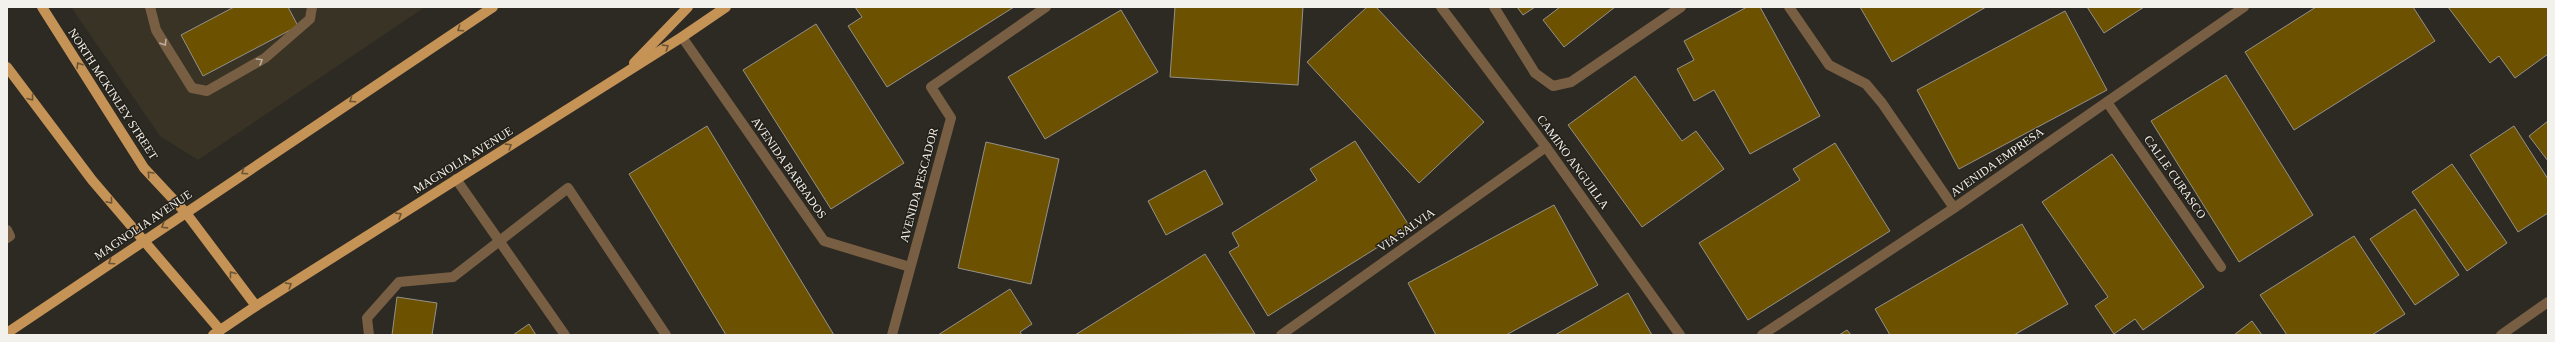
<svg xmlns="http://www.w3.org/2000/svg" width="2555" height="342" font-family="Georgia,serif">
	<style>
		.built { fill: #383325 }
		.building { fill: #6c5200; stroke: #959189 }
		.lines { fill: none; stroke-linecap: round; stroke-linejoin: round }
		.minor { stroke: #785f43; stroke-width: 10 }
		.major { stroke: #c69356; stroke-width: 10 }
		.oneway { stroke: #6c5434 }
		.oneway2 { stroke: #bcafa0 }
		.labels { text-anchor: middle; dominant-baseline: central; stroke-width: 3; stroke-linejoin: round; paint-order: stroke }
		.street-label { font-size: 12px; fill: #f3f1ec; stroke: #232019 }
	</style>
	<rect width="100%" height="100%" fill="#2d2a23"/>
	<polygon class="built" points="71,7 425,7 198,160 160,136"/>
	<g class="building">
		<polygon points="234,7 288,7 298,26 203,76 181,35"/>
		<polygon points="855,7 1014,7 887,87 848,26 862,17"/>
		<polygon points="1175,7 1303,7 1298,85 1170,77"/>
		<polygon points="1367,7 1376,7 1484,122 1419,183 1307,62"/>
		<polygon points="1517,7 1535,7 1523,15"/>
		<polygon points="1560,7 1615,7 1564,47 1543,20"/>
		<polygon points="1747,7 1760,7 1820,116 1750,154 1714,90 1694,101 1677,69 1694,60 1684,41"/>
		<polygon points="1860,7 1986,7 1892,62"/>
		<polygon points="2087,7 2144,7 2104,33"/>
		<polygon points="2316,7 2413,7 2435,41 2294,130 2245,52"/>
		<polygon points="2448,7 2548,7 2548,54 2515,78 2499,56 2490,63"/>
		<polygon points="1121,10 1158,72 1045,139 1008,77"/>
		<polygon points="2065,11 2107,90 1959,169 1917,90"/>
		<polygon points="816,24 904,163 831,209 743,70"/>
		<polygon points="2226,75 2313,215 2239,262 2151,121"/>
		<polygon points="1635,76 1682,141 1696,131 1724,169 1642,227 1568,125"/>
		<polygon points="2548,121 2548,161 2529,136"/>
		<polygon points="707,126 834,335 726,335 629,174"/>
		<polygon points="2514,126 2548,179 2548,213 2518,232 2470,155"/>
		<polygon points="1355,141 1410,227 1268,316 1229,252 1239,246 1232,233 1317,180 1310,169"/>
		<polygon points="986,142 1059,159 1031,284 958,268"/>
		<polygon points="1835,143 1890,231 1748,320 1699,243 1800,180 1793,169"/>
		<polygon points="2112,154 2204,287 2143,330 2135,319 2114,334 2095,306 2108,297 2042,202"/>
		<polygon points="2452,164 2507,243 2467,271 2412,192"/>
		<polygon points="1205,170 1223,204 1166,235 1148,201"/>
		<polygon points="1554,205 1598,285 1506,335 1436,335 1408,283"/>
		<polygon points="2415,209 2459,275 2415,305 2370,239"/>
		<polygon points="2022,224 2068,304 2014,335 1890,335 1875,309"/>
		<polygon points="2354,236 2405,314 2372,335 2287,335 2260,295"/>
		<polygon points="1205,254 1255,334 1075,335"/>
		<polygon points="1010,289 1032,324 1020,332 1022,335 938,335"/>
		<polygon points="1628,293 1652,335 1555,335"/>
		<polygon points="397,297 437,303 432,335 392,335"/>
		<polygon points="2252,321 2262,335 2234,335"/>
		<polygon points="529,324 536,335 513,335"/>
		<polygon points="1847,330 1851,335 1839,335"/>
	</g>
	<g class="lines">
		<g class="minor">
			<polyline points="150,7 156,30 192,88 207,91 265,58 310,19 312,7"/>
			<polyline points="1441,7 1546,147 1680,335"/>
			<polyline points="1494,7 1535,73 1553,86 1571,82 1681,7"/>
			<polyline points="1789,7 1829,65 1866,84 1882,103 1954,208"/>
			<polyline points="682,37 824,241 910,267"/>
			<polyline points="2107,102 2221,267"/>
			<polyline points="456,179 565,335"/>
			<polyline points="7,230 10,236 7,238"/>
			<polyline points="369,335 367,318 399,282 453,277 568,188 666,335"/>
			<polyline points="892,335 951,118 931,87 1046,7"/>
			<polyline points="1281,335 1546,147"/>
			<polyline points="1762,335 1954,208 2244,7"/>
			<polyline points="2501,335 2548,302"/>
		</g>
		<g class="major">
			<polyline points="42,7 144,168 186,213 256,306"/>
			<polyline points="634,63 688,7"/>
			<polyline points="7,67 92,180 220,330"/>
			<polyline points="7,333 493,7"/>
			<polyline points="213,335 256,306 682,37 726,7"/>
		</g>
	</g>
	<defs><path id="oneway-chevron" d="M-2-3.5L2.5 0L-2 3.5" fill="none" stroke-width="1.6" stroke-linecap="round" stroke-linejoin="round"/></defs>
	<g class="oneway">
		<use href="#oneway-chevron" transform="translate(460 29) rotate(146)"/>
		<use href="#oneway-chevron" transform="translate(666 47) rotate(-32)"/>
		<use href="#oneway-chevron" transform="translate(79 65) rotate(-122)"/>
		<use href="#oneway-chevron" transform="translate(31 98) rotate(53)"/>
		<use href="#oneway-chevron" transform="translate(352 100) rotate(146)"/>
		<use href="#oneway-chevron" transform="translate(509 146) rotate(-32)"/>
		<use href="#oneway-chevron" transform="translate(244 172) rotate(146)"/>
		<use href="#oneway-chevron" transform="translate(150 174) rotate(-133)"/>
		<use href="#oneway-chevron" transform="translate(110 201) rotate(50)"/>
		<use href="#oneway-chevron" transform="translate(399 215) rotate(-32)"/>
		<use href="#oneway-chevron" transform="translate(164 226) rotate(148)"/>
		<use href="#oneway-chevron" transform="translate(111 262) rotate(146)"/>
		<use href="#oneway-chevron" transform="translate(232 274) rotate(-127)"/>
		<use href="#oneway-chevron" transform="translate(289 285) rotate(-32)"/>
	</g>
	<g class="oneway2">
		<use href="#oneway-chevron" transform="translate(164 43) rotate(58)"/>
		<use href="#oneway-chevron" transform="translate(260 61) rotate(-31)"/>
	</g>
	<g class="labels">
		<g class="street-label">
			<text transform="translate(113 94) rotate(57)">NORTH MCKINLEY STREET</text>
			<text transform="translate(463 160) rotate(-32)">MAGNOLIA AVENUE</text>
			<text transform="translate(1573 162) rotate(54)">CAMINO ANGUILLA</text>
			<text transform="translate(1997 162) rotate(-35)">AVENIDA EMPRESA</text>
			<text transform="translate(789 168) rotate(55)">AVENIDA BARBADOS</text>
			<text transform="translate(2175 177) rotate(55)">CALLE CURASCO</text>
			<text transform="translate(919 185) rotate(-75)">AVENIDA PESCADOR</text>
			<text transform="translate(143 225) rotate(-34)">MAGNOLIA AVENUE</text>
			<text transform="translate(1406 230) rotate(-35)">VIA SALVIA</text>
		</g>
	</g>
	<rect width="2555" height="342" fill="none" stroke="#f3f1ec" stroke-width="16"/>
</svg>
